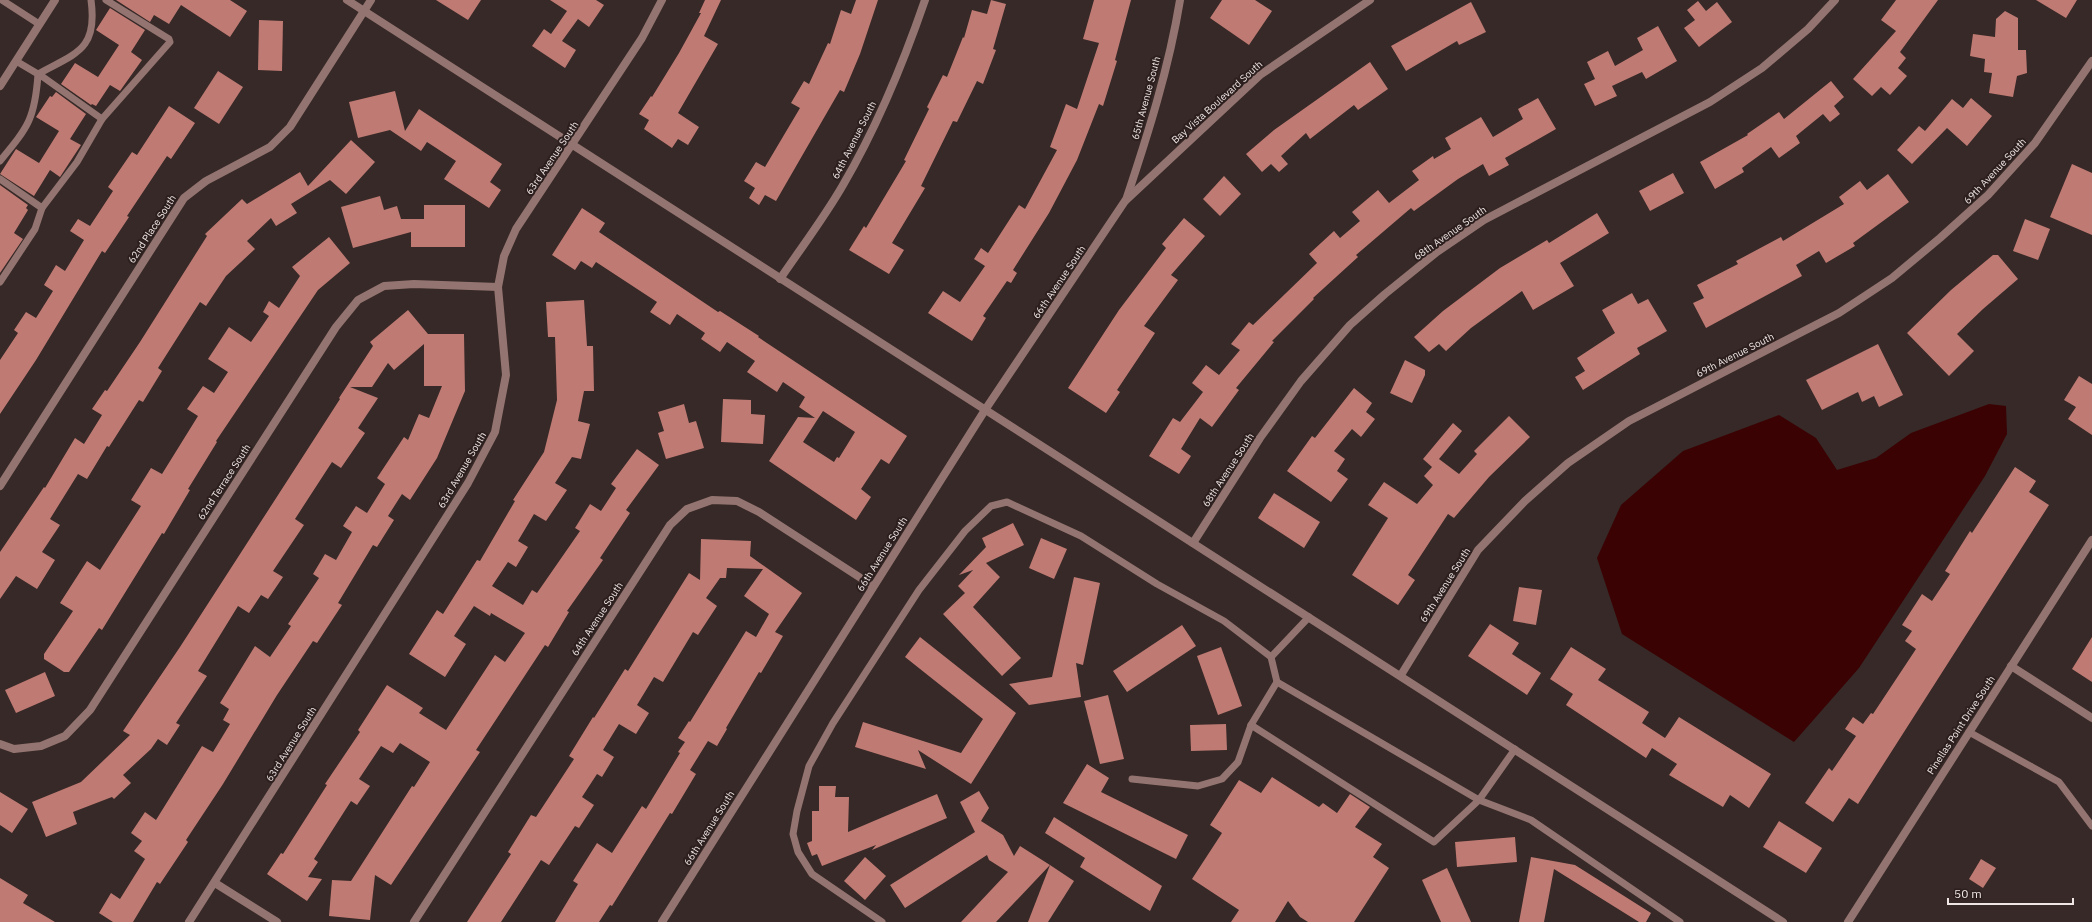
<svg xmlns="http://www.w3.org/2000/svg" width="2092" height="922" font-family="'IBM Plex Sans',sans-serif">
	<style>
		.water { fill: #3b0203 }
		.building { fill: #bf7a73; fill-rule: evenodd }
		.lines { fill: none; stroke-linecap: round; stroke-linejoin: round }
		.service { stroke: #937470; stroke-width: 7 }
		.minor { stroke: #937470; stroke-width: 8 }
		.tertiary { stroke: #937470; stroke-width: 8 }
		.labels { text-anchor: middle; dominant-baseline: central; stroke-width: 4; stroke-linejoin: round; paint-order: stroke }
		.street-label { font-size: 10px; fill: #efe6e5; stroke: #2c1f1e }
	</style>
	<rect width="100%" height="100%" fill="#362927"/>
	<polygon class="water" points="1989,404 2006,406 2007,434 1985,476 1859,668 1794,742 1622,634 1597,558 1621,505 1683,451 1779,415 1816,438 1837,470 1876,458 1911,433"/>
	<g class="building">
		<polygon points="116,0 230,0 247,11 230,37 181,5 169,24 154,15 150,22"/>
		<polygon points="436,0 481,0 468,20"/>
		<polygon points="550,0 596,0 604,5 589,27 578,19 562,41 576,50 565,68 532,46 544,29 551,34 567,11"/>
		<polygon points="705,0 721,0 704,36 718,44 678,113 699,127 688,145 678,139 672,148 644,129 649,120 639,114 651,96 652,97 679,53 701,13 699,13"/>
		<polygon points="856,0 878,0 860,54 844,92 840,90 776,201 765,195 759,205 749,198 755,188 744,181 756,162 765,167 800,108 791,103 804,81 809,84 828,43 830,44 841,10 851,14"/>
		<polygon points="991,0 1006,4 993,49 996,50 983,84 977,81 957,122 953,121 921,186 925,188 892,243 904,250 889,274 849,250 864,226 866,228 906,161 904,160 929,109 927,107 943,75 947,77 963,37 964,38 972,10 987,14"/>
		<polygon points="1094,0 1131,0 1115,60 1117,61 1103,106 1099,104 1077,160 1049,213 1013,270 1017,273 1011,283 1007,281 983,316 986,318 972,341 928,313 943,291 960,302 985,266 974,259 981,248 988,253 1019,205 1025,209 1057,150 1050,147 1066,104 1077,109 1099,43 1083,39"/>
		<polygon points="1222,0 1255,0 1272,11 1249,45 1210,18"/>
		<polygon points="1896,0 1938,0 1900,52 1906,58 1898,68 1907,76 1890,95 1881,87 1872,96 1853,79 1896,31 1881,20"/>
		<polygon points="2036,0 2077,0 2066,18"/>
		<polygon points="1698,1 1706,11 1717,2 1732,22 1699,47 1684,28 1695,20 1687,10"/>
		<polygon points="1471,2 1486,32 1459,45 1457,41 1406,71 1391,46"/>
		<polygon points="110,8 145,30 131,52 142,60 120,91 110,85 96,106 92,104 91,105 61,84 75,63 98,77 119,45 96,30"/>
		<polygon points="2005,11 2018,18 2018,50 2026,50 2027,73 2017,76 2013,97 1989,93 1992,73 1984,72 1985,59 1970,56 1973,34 1995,37 1996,19"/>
		<polygon points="259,20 283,21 282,71 258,70"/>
		<polygon points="1658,26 1677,61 1646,79 1642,72 1612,86 1617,96 1595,106 1584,84 1595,79 1587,62 1608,51 1615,66 1643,50 1637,38"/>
		<polygon points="1370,62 1388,89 1358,110 1354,105 1310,139 1306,133 1281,156 1288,164 1279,172 1271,164 1262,172 1246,154 1274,130"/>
		<polygon points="218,71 243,87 219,124 194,108"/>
		<polygon points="1831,81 1844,97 1834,106 1840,114 1830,122 1823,114 1796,136 1800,143 1779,158 1771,147 1742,168 1744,172 1715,189 1700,162 1748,135 1747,134 1779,112 1784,119"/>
		<polygon points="395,91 405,131 419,109 502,164 490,182 501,190 489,208 444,179 456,161 427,142 421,151 390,130 358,138 349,102"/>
		<polygon points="56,92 86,114 70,139 81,145 60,177 50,170 34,196 0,174 16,149 39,163 59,131 36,117 50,96 52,97"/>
		<polygon points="1538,98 1556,129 1505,158 1509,165 1489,176 1483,164 1458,179 1414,211 1411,208 1356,255 1358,257 1313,298 1314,299 1272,341 1274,342 1236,388 1239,390 1212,427 1200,418 1181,449 1191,456 1179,474 1149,456 1173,418 1180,422 1203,392 1192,383 1206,365 1219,375 1240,350 1231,344 1249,322 1253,325 1317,263 1309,254 1334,231 1340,238 1360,221 1352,212 1378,190 1389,203 1419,180 1412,171 1433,156 1434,159 1451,149 1445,138 1481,117 1493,137 1523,119 1518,109"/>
		<polygon points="1971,98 1992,116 1967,146 1947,128 1912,164 1897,150 1919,126 1925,131 1952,99 1963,108"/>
		<polygon points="169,106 195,123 171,159 167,156 127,216 129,217 105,253 102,251 36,360 0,414 0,360 18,333 14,330 26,312 36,318 53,291 44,285 56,265 65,271 84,240 70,231 78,219 90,226 113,191 108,187 132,152 137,155"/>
		<polygon points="351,140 375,162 346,194 330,180 291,204 297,213 276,226 271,218 247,241 255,249 226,276 206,306 200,302 158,368 162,371 143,402 139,400 109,447 107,446 87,479 78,474 50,519 60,525 42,552 55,560 37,589 16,576 0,599 0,552 44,487 45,488 75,438 84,444 102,415 92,409 105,390 107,391 140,342 207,236 205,234 242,199 247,204 300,172 308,186"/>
		<polygon points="2072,164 2092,173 2092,235 2050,217"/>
		<polygon points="1673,173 1684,193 1650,211 1639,191"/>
		<polygon points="1888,174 1909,202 1853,243 1855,246 1826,263 1819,251 1796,265 1802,276 1706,328 1693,303 1704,298 1697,285 1738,264 1736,261 1781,237 1783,241 1844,204 1839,197 1860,181 1867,190"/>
		<polygon points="1224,176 1241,194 1220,216 1203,199"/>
		<polygon points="0,185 28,205 26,208 28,210 14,233 23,239 0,273"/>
		<polygon points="380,196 384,210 397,206 401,219 424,219 424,205 465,205 465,247 411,247 411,232 353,248 341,207"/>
		<path d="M582,208L605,223L599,232L718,312L720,311L759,336L758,337L907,436L889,464L881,459L861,489L871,497L856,520L769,461L798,417L815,418L799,407L805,397L783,382L777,392L747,372L755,361L727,342L720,352L701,339L705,333L677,314L670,325L650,312L657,302L596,262L592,268L581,261L575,270L552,255ZM823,411L855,432L839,458L837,457L834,462L803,442Z"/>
		<polygon points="1597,213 1609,233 1560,263 1574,286 1533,310 1522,291 1471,328 1446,351 1439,344 1429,352 1414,337 1443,311 1500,268 1547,240 1549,243"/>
		<polygon points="1184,218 1205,236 1171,275 1178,280 1144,326 1155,333 1117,390 1120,392 1106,413 1068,388 1119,310 1166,248 1162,244"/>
		<polygon points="2025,219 2050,229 2038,260 2013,251"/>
		<polygon points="329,237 350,263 318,290 216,441 217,442 188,489 190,490 164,534 162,533 102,630 99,628 69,672 64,672 44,659 44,654 73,611 60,603 87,561 100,570 141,506 131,500 151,468 162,474 198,416 187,409 203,386 214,393 228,372 208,359 229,327 251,342 269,316 263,312 269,301 279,308 300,276 292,267"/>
		<polygon points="1993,255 1998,255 2018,279 1983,309 1957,334 1974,351 1949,376 1907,333 1951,290"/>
		<polygon points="1632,293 1638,304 1648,299 1667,331 1637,348 1640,354 1583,390 1575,377 1585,371 1577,358 1615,333 1602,310"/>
		<polygon points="584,300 587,346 593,346 594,391 584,391 578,421 590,424 581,459 572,457 555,483 567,490 546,521 534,514 518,541 528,547 516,567 508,562 492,586 523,605 532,590 537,593 580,531 575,528 590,504 601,511 616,488 611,484 637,449 659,465 626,510 630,513 600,558 603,560 567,611 569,612 548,647 545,645 501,712 476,750 480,752 391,885 375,875 370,920 329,916 332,880 351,881 412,786 414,787 430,762 400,743 393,753 381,746 359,779 370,786 357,805 351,801 314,859 318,862 308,877 322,879 307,901 267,874 281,853 283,854 327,785 325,784 360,732 358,730 387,685 423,708 419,713 446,730 495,655 505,662 525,633 491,613 490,616 474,606 454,636 466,644 445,677 409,654 437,610 443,614 477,560 480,561 515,501 513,500 544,452 557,400 555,337 548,337 546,302"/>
		<polygon points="408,310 428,334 464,334 465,391 437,458 410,500 402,494 388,516 394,520 377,547 373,545 338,603 342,605 317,643 313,641 277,695 223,784 186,840 188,842 160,884 157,882 133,922 113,922 99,913 111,893 120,899 145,859 134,851 142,841 131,833 145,812 156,820 202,746 213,752 230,724 223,720 229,709 220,703 255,646 270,657 291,626 288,624 319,578 313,574 325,554 336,560 352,532 343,526 356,506 367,513 385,484 377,478 404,437 408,440 419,414 429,418 442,386 424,386 424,344 394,370 388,363 372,387 350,387 378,398 358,428 365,433 341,468 332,462 295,519 304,525 273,571 283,577 268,599 261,595 249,613 238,606 198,671 207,676 176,723 180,725 167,745 158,739 151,749 123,775 131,783 114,799 112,797 73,812 77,824 46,837 32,802 81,782 130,735 123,731 180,647 340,399 339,398 373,346 370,342"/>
		<polygon points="1878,344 1903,395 1879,407 1874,396 1862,402 1858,392 1822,410 1806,380"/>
		<polygon points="1405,360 1425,370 1425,375 1412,403 1390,393"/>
		<polygon points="2079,376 2092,384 2092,435 2068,419 2076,407 2064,400"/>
		<polygon points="1354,388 1372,403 1366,412 1375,419 1361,437 1352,429 1334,451 1345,459 1337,471 1348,479 1331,502 1287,471 1312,436 1315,438"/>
		<polygon points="723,399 751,400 751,414 765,415 763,444 721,442"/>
		<polygon points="684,404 689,423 696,421 704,448 666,459 658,433 664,431 658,412"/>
		<polygon points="1509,416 1530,437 1489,477 1454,518 1448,514 1408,575 1415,580 1398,605 1352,575 1388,518 1368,505 1384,482 1417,504 1433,485 1424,476 1432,467 1423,459 1453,423 1462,431 1439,459 1459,474 1477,454 1474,451"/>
		<polygon points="2015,467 2036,481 2029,492 2049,505 1858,804 1849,798 1833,822 1805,803 1829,768 1832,771 1856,736 1845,729 1853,717 1863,724 1871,713 1873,714 1916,649 1905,641 1912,631 1902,625 1922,594 1932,601 1950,574 1945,571 1970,531 1972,533"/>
		<polygon points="1274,493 1320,522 1304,548 1258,518"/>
		<polygon points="1013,523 1024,545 986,563 1000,577 973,607 1021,658 1002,676 943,614 965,593 958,586 973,570 959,575 986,547 982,538"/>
		<polygon points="1041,538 1067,549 1054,579 1029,568"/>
		<polygon points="701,539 751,541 750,556 802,593 775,632 783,636 761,673 759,672 726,728 727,729 717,746 708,741 690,770 696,774 672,814 670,813 612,906 610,905 599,922 555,922 578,884 573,881 597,843 612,853 642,806 646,809 680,753 678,752 685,742 678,738 689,721 690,722 746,631 756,637 769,614 744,596 763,569 727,568 726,578 720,578 706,598 717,606 698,635 693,632 663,682 654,677 637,705 649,713 636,734 619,724 603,750 614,757 602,777 597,774 582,797 594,805 579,828 575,826 549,865 541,860 501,922 467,922 511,854 508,852 531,815 536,817 574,759 569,756 593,717 594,718 625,669 628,671 689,573 700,580"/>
		<polygon points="1074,577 1100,583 1083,665 1076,663 1081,697 1029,705 1009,684 1052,677"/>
		<polygon points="1519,587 1542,590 1536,625 1513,621"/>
		<polygon points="1490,624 1519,643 1512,654 1541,673 1527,695 1468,656"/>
		<polygon points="1182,625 1196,646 1127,692 1113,671"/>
		<polygon points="920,637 1016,713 971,784 918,750 926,769 855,747 863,722 961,753 983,719 905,657"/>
		<polygon points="2092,637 2092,682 2072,669"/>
		<polygon points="1221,647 1242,706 1218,715 1197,656"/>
		<polygon points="1571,647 1606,669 1598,680 1649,712 1642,723 1665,738 1679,717 1771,774 1749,808 1730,795 1723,807 1669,775 1677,764 1652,748 1646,758 1566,705 1573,694 1550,679"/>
		<polygon points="45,672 55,696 16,713 5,690"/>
		<polygon points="1108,695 1124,759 1100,764 1084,701"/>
		<polygon points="1226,724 1227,750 1191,751 1190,725"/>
		<polygon points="1087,764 1109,778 1101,792 1188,835 1176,859 1063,803"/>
		<polygon points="1272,777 1319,807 1323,803 1337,813 1350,794 1370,807 1355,827 1382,844 1373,857 1389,868 1354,922 1308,922 1300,917 1288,901 1275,922 1231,922 1239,910 1192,879 1222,833 1210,825 1239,780 1261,793"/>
		<polygon points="819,786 836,786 835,797 849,797 848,832 937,794 947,818 872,850 876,845 822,866 817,854 812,856 807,843 812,841 812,811 819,811"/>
		<polygon points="979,791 989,808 981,821 1003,835 1014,856 1020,846 1050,865 996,922 961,922 1008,872 989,860 987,855 905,908 890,885 975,832 960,802"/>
		<polygon points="0,792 28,809 12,833 0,825"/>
		<polygon points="1054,817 1162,886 1150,911 1080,867 1085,858 1045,833"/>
		<polygon points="1779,821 1822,848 1806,873 1763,847"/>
		<polygon points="1515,837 1517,862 1457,867 1455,842"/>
		<polygon points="865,857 886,876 865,900 844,881"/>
		<polygon points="1531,857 1575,865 1651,913 1646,922 1639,922 1554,869 1544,922 1519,922"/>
		<polygon points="1981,859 1996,868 1983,888 1969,879"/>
		<polygon points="1050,865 1074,881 1048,922 1028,922"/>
		<polygon points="1447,868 1471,922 1441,922 1422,880"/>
		<polygon points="0,878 28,895 23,903 55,922 0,922"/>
	</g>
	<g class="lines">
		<g class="service">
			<polyline points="2,0 39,24"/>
			<polyline points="16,61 43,77 102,119"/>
			<path d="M0,161C28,127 35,119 38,74C76,53 98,50 91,0"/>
			<polyline points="0,179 42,208"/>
			<polyline points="0,282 35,229 42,208 77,162 102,119 170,42 169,39 106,0"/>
			<polyline points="1271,657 1309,617"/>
			<polyline points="1251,725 1434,842 1479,800 1515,749"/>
			<polyline points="1969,732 2059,782 2092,826"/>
			<polyline points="1132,779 1198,786 1222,779 1238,762 1251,725 1277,682"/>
			<polyline points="882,922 812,874 798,852 793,834 797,811 809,766 833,723 919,590 965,531 991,506 1007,502 1081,536 1157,584 1224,621 1271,657 1277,682 1479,800 1531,820 1680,922"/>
		</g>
		<g class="minor">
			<path d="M1126,200C1148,134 1169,68 1180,0"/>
			<path d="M780,279C801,248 824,218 843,185C877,127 903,64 925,0"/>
			<polyline points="985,410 1125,201 1260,75 1370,0"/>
			<polyline points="0,486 184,198 206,181 270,147 290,127 371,0"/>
			<polyline points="1193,543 1260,438 1301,381 1350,325 1385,294 1437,252 1484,220 1710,102 1762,68 1808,29 1835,0"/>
			<polyline points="2011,666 2092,718"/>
			<polyline points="1401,675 1478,550 1525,501 1568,463 1629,421 1839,313 1892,278 1940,238 1988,195 2035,143 2092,61"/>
			<polyline points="0,744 14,749 41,746 65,736 90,710 336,327 358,300 384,286 414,284 498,287"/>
			<polyline points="215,883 277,922"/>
			<polyline points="189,922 468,483 495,432 506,375 498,287 504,256 516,229 642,38 662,0"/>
			<polyline points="414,922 670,525 687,509 712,500 737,501 759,512 873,586"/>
		</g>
		<g class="tertiary">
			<polyline points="347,0 1783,922"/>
			<polyline points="0,86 55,0"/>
			<polyline points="662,922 985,410"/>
			<polyline points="1848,922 2092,540"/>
		</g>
	</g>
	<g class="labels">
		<g class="street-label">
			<text transform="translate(1146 98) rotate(-75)">65th Avenue South</text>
			<text transform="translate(1217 102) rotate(-42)">Bay Vista Boulevard South</text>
			<text transform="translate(854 140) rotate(-63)">64th Avenue South</text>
			<text transform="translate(552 158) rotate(-56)">63rd Avenue South</text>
			<text transform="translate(1995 171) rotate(-47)">69th Avenue South</text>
			<text transform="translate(152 229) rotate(-57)">62nd Place South</text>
			<text transform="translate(1450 233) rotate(-35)">68th Avenue South</text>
			<text transform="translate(1059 282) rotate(-56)">66th Avenue South</text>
			<text transform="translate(1735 355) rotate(-27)">69th Avenue South</text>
			<text transform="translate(462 470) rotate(-60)">63rd Avenue South</text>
			<text transform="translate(1228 470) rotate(-57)">68th Avenue South</text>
			<text transform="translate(224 482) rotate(-57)">62nd Terrace South</text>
			<text transform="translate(882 554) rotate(-58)">66th Avenue South</text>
			<text transform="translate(1445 585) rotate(-58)">69th Avenue South</text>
			<text transform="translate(597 619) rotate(-57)">64th Avenue South</text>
			<text transform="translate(1961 725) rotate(-57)">Pinellas Point Drive South</text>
			<text transform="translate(291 744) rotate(-58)">63rd Avenue South</text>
			<text transform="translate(709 828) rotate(-58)">66th Avenue South</text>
		</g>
	</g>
	<path d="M1948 898v6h125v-6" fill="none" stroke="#efe6e5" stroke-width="2"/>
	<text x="1954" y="898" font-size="12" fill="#efe6e5" stroke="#2c1f1e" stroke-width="3" paint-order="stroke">50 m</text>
</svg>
